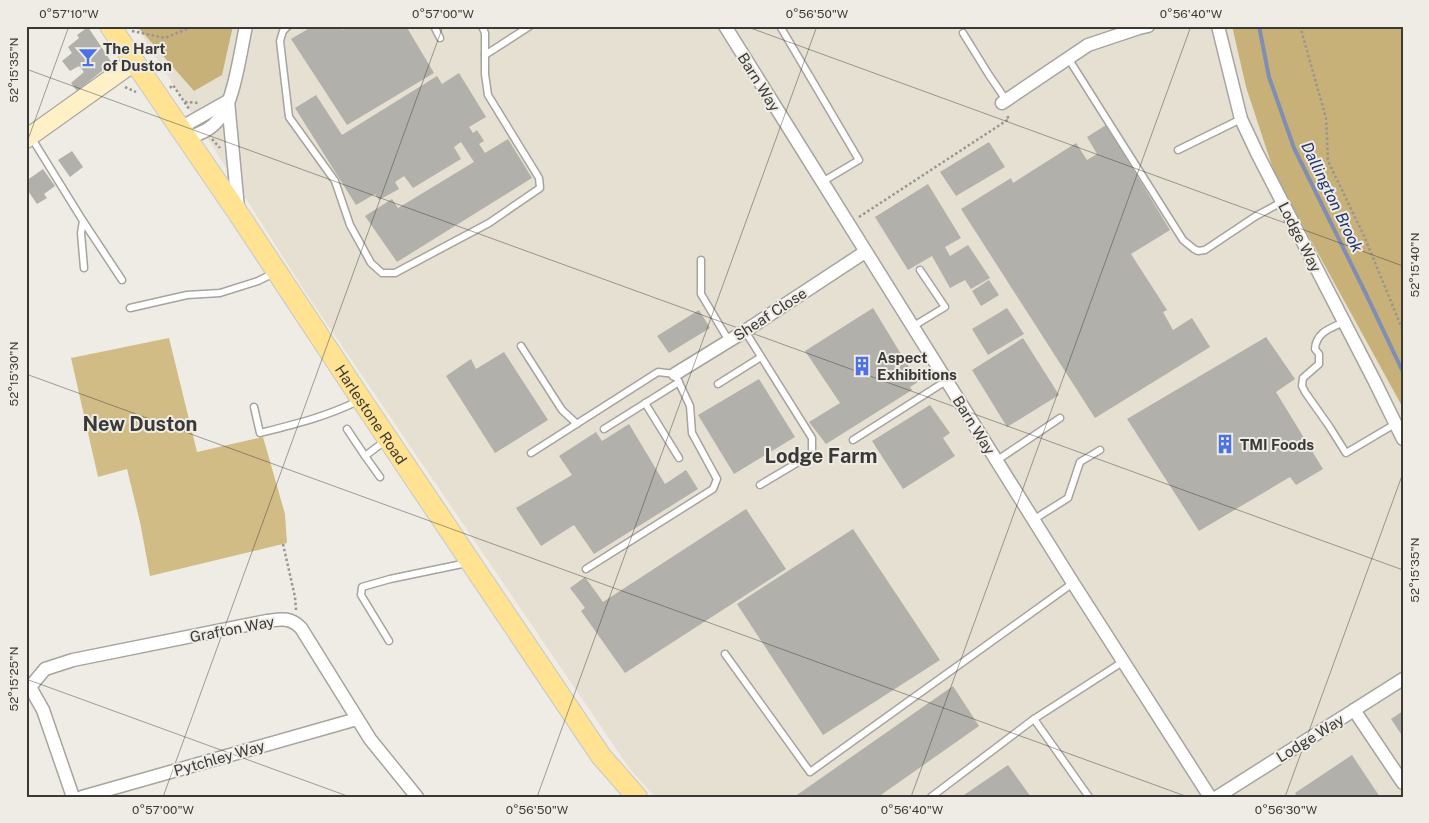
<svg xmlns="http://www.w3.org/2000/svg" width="1429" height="823" font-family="'Public Sans',sans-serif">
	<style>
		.built { fill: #e5e0d2 }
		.green { fill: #d2bc85 }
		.forest { fill: #c8b178 }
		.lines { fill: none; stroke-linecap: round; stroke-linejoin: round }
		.stream { stroke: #808eb3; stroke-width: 4 }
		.building { fill: #b2b0aa }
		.lane-casing { stroke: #a6a49e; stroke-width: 9 }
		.street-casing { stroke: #a6a49e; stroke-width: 15 }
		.secondary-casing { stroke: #a6a49e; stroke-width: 20 }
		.primary-casing { stroke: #c8c8c7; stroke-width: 22 }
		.path { stroke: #989691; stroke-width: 2.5; stroke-dasharray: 2.5 2.5; stroke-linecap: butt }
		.lane { stroke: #fff; stroke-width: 6 }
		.street { stroke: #fff; stroke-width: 12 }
		.secondary { stroke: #fff0c8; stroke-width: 18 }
		.primary { stroke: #ffe292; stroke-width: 20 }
		.ticks { fill: none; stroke: #3a3936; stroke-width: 1; stroke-opacity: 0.45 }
		.labels { text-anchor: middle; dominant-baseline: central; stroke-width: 4; stroke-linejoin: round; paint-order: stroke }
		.poi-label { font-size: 15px; font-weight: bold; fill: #3a3936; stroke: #eeece5; text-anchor: start }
		.street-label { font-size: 15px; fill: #3a3936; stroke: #eeece5 }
		.water-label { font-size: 16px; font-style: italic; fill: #203472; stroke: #eeece5 }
		.district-label { font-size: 20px; font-weight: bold; fill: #3a3936; stroke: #eeece5 }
		.neatline { fill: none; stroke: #3a3936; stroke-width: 2 }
		.ticks-label { font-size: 12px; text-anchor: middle; fill: #3a3936 }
	</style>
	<rect width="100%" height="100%" fill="#eeece5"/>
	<polygon class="built" points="136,26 1232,26 1246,87 1275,175 1403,408 1403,797 655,797 629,768 306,293"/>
	<polygon class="green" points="169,338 197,452 263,437 285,514 287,543 150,576 140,522 127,469 98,477 71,358"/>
	<g class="forest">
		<polygon points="137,26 233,26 222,75 194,91"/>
		<polygon points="1232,26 1403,26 1403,408 1275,175 1246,87"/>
	</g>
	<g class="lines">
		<polyline class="stream" points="1259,26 1269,77 1294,148 1366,294 1403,372"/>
	</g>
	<g class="building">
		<polygon points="313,26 340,26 342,30 349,26 406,26 434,73 347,125 291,39"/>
		<polygon points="88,27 112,63 77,91 71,83 84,72 79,66 70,71 62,61 72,53 68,47 79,38 77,35"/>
		<polygon points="459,73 486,117 469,127 473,133 477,130 484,141 479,144 485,153 508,139 532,178 397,262 365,216 392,199 398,208 474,162 461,142 454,147 461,159 413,188 404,176 395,182 399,189 379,200 375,194 356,205 295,108 316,95 342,135 437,76 442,84"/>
		<polygon points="1106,125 1170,230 1131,254 1167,310 1163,312 1173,330 1192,318 1210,347 1095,418 961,209 1011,178 1013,183 1076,143 1087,160 1097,154 1087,137"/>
		<polygon points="989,142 1005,167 956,196 940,172"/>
		<polygon points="72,151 83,167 70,177 58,160"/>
		<polygon points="43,169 55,186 44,194 47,198 37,204 26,188 26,181"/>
		<polygon points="928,184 961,238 945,247 950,256 968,245 990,278 971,289 965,280 950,288 932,256 908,270 875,217"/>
		<polygon points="989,280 999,295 981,306 972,291"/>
		<polygon points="873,308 918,382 910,387 912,390 826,444 809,422 840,403 805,351"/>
		<polygon points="1007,308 1024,334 988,355 972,329"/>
		<polygon points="699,310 710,328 669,353 657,336"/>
		<polygon points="1266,337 1295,379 1276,392 1323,469 1296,485 1290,477 1199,531 1127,419"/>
		<polygon points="1023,338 1059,395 1007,427 972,370"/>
		<polygon points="504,352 548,420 495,453 446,376 471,359 476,369"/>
		<polygon points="759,379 795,437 734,474 698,415"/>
		<polygon points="930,405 950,433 943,438 955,456 903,489 872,441"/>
		<polygon points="629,424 665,484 686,470 698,489 594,554 574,525 541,546 516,508 572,475 559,456 596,432 602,441"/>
		<polygon points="746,509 786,569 625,673 581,611 585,608 570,588 585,577 603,602"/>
		<polygon points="853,529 940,660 823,735 737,604"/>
		<polygon points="953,686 979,726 878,797 794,797"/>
		<polygon points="1403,711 1403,737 1391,719"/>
		<polygon points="1352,755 1380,797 1297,797 1295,793"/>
		<polygon points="1008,765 1031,797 961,797"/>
	</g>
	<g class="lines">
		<defs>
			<g id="lane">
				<polyline points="288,26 283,31 280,41 289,117 335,181 350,225 371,263 382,273 395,273 489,223 540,188 539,178 488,95 485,74 485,33 482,26"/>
				<polyline points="434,26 440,38"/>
				<polyline points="780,26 859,160 822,182"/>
				<polyline points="963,33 989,75 1006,100"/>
				<polyline points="485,55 530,26"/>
				<polyline points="1068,58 1183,240 1194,249 1198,251 1205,250 1256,216 1282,202"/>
				<polyline points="31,137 83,221 122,280"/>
				<polyline points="1178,150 1241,119"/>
				<polyline points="83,221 81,233 84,268"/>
				<polyline points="701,260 701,294 729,341"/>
				<polyline points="130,308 187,295 220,293 258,281 274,273"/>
				<path d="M1344,322C1331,328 1316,332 1315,349L1319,354V364L1303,378L1302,386L1305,392L1329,426L1346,453L1395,424"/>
				<polyline points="912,327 945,307 920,270"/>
				<polyline points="745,331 812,438 812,454 760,485"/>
				<polyline points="521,346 562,410 577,424"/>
				<polyline points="718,384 761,357"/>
				<polyline points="645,403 679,458"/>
				<path d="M254,407L260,433C296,424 325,417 358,401"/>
				<polyline points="347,429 365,456"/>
				<polyline points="604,429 679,382"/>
				<polyline points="853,440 946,381"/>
				<polyline points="531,453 658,372 675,374 690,406 692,433 717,479 713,489 586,569"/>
				<polyline points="996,461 1060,418"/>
				<polyline points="380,477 365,456 385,441"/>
				<polyline points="1033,520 1068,498 1080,462 1100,450"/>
				<polyline points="389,641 361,595 362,587 390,579 467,563"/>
				<polyline points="725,654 810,772 1073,583"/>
				<polyline points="1034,719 1089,797"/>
				<polyline points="931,797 1034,719 1124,661"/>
			</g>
			<g id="street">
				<polyline points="725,26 1073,583 1210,797"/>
				<polyline points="1218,26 1241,119 1257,153 1374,380 1403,439"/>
				<polyline points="228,101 238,208"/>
				<polyline points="1002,103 1088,45 1139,28 1148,26"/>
				<polyline points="180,128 228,101"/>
				<path d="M187,137C200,135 212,128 220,118C234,101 241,49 246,26"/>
				<polyline points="675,374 745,331 865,252"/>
				<path d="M30,687L45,669L73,660L267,621C282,619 290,617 301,628L370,739L417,797"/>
				<polyline points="30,687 43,710 73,797"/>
				<polyline points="1354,710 1403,783"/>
				<polyline points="82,797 357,719"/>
				<polyline points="1217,797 1403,679"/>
			</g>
			<polyline id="secondary" points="26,139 134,62"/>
			<g id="primary">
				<path id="s1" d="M110,26L238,213L361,399L601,756L637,797"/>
			</g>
		</defs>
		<use href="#lane" class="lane-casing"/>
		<use href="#street" class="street-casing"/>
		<use href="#secondary" class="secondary-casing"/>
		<use href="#primary" class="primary-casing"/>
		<g class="path">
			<polyline points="1300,26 1326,118 1328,161 1365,238 1403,331"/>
			<polyline points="132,31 165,38 194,26"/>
			<polyline points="125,87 136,92"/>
			<polyline points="170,88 173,85 189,109"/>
			<polyline points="185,102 199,103"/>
			<polyline points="212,139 220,148"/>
			<polyline points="859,217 1009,119 1006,114"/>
			<polyline points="283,544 295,597 296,610"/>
		</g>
		<use href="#lane" class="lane"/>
		<use href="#street" class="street"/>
		<use href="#secondary" class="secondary"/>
		<use href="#primary" class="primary"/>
	</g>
	<path class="ticks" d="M745,26L1403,266M26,69L1403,570M26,145L69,26M26,374L1188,797M26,679L350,797M163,797L443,26M537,797L817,26M911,797L1191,26M1285,797L1403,473"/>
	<defs>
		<symbol id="bar-bare" viewBox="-9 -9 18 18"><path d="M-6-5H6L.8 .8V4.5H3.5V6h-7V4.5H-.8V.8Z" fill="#4c71e4" stroke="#eeece5" stroke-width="2.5" paint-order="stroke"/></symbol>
		<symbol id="building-bare" viewBox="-9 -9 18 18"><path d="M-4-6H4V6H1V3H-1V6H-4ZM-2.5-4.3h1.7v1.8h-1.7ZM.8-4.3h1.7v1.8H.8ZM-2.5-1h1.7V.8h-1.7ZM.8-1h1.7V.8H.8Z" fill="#4c71e4" stroke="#eeece5" stroke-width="2.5" paint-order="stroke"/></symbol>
	</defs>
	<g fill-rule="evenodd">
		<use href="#bar-bare" x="74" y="43" width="28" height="28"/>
		<use href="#building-bare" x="848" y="352" width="28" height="28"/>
		<use href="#building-bare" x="1211" y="430" width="28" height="28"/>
	</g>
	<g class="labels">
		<g class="poi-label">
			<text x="103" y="48">The Hart<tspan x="103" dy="17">of Duston</tspan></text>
			<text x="877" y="357">Aspect<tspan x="877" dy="17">Exhibitions</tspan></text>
			<text x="1240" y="444">TMI Foods</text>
		</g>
		<g class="street-label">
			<text transform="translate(759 82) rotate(58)">Barn Way</text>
			<text transform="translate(1300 237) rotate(63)">Lodge Way</text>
			<text transform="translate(770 314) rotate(-33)">Sheaf Close</text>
			<text stroke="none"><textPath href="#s1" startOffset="468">Harlestone Road</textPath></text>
			<text transform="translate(974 425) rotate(58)">Barn Way</text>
			<text transform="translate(232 629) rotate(-11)">Grafton Way</text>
			<text transform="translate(1310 738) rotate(-32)">Lodge Way</text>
			<text transform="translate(219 758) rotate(-16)">Pytchley Way</text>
		</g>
		<g class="water-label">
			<text transform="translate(1332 197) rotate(64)">Dallington Brook</text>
		</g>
		<g class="district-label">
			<text x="140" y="424">New Duston</text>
			<text x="821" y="456">Lodge Farm</text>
		</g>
	</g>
	<rect width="1429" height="823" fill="none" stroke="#eeece5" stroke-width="55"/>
	<rect x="28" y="28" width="1374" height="768" class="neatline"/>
	<g class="ticks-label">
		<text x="69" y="18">0°57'10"W</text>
		<text x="443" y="18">0°57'00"W</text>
		<text x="817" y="18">0°56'50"W</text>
		<text x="1191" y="18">0°56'40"W</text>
		<text transform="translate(14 70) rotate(-90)" y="4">52°15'35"N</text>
		<text transform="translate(1415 265) rotate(-90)" y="4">52°15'40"N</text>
		<text transform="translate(14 374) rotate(-90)" y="4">52°15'30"N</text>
		<text transform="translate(1415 570) rotate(-90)" y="4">52°15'35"N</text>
		<text transform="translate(14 679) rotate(-90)" y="4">52°15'25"N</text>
		<text x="163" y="814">0°57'00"W</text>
		<text x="537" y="814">0°56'50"W</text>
		<text x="912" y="814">0°56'40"W</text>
		<text x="1286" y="814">0°56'30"W</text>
	</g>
</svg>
